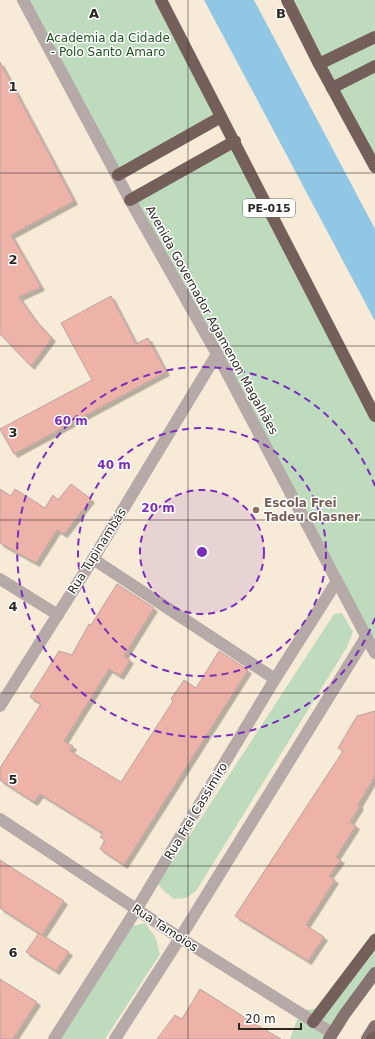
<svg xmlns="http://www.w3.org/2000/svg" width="375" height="1039" font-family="'DejaVu Sans',sans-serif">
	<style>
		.green { fill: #bfdbbd }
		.water { fill: #90c7e4 }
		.building { fill: #edb3a8; stroke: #bca39e; filter: url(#shadow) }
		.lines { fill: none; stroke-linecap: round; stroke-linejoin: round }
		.street { stroke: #b5aaa7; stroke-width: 12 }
		.primary { stroke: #86726e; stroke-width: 12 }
		.highway { stroke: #755f5a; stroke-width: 12 }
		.grid { fill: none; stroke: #2c2720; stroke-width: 1; stroke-opacity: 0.55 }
		.ring { fill: none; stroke: #7b2cbf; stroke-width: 2; stroke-dasharray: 7 5 }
		.education-dot { fill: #8d6e63; stroke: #fff; stroke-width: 1.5 }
		.labels { text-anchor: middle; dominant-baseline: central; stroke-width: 3; stroke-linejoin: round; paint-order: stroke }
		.shield { fill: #fff; stroke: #6b6863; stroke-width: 1 }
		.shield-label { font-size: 11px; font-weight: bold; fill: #2c2720 }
		.park-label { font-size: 12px; fill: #1e531f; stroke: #fff }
		.street-label { font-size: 12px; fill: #2c2720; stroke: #fff }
		.education-label { font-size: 12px; font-weight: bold; fill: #785e54; stroke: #fff; text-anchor: start }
		.grid-label { font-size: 13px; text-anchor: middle; font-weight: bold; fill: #2c2720; stroke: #fff; stroke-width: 3; stroke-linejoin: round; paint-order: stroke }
		.centre { fill: #7b2cbf; stroke: #fff; stroke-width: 2 }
		.ring-label { font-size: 12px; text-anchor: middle; font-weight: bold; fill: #7b2cbf; stroke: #fff; stroke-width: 3; stroke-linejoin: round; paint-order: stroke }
	</style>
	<defs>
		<filter id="shadow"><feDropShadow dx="3.5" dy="3.5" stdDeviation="0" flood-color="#0004"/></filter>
	</defs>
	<rect width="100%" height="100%" fill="#f7ebd7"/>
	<g class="green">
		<polygon points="23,0 161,0 221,117 118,175"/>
		<polygon points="287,0 375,0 375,167"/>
		<polygon points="235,141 375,416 375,653 130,200"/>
		<polygon points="342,613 353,632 347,647 196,891 186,898 174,899 163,890 158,884 334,614"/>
		<polygon points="145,923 156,938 160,954 105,1039 61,1039 132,926"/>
		<path d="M375,931V972L329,1039H290L301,1009C306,1010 311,1010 316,1008C329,1002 365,945 375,931Z"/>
	</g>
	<polygon class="water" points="204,0 254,0 375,229 375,321"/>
	<g class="building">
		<polygon points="0,62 74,201 11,235 41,287 19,297 35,320 52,338 31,366 0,334"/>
		<polygon points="111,296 136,344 148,338 166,372 14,454 0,429 92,380 61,323"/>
		<polygon points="71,484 91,499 64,534 57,530 36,563 0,543 0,489 11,496 15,489 45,508 53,495 58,500"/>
		<polygon points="117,584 154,608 124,656 130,660 120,676 109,669 64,741 73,746 70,751 121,782 173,701 171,699 184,680 196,688 219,651 248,670 124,865 100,849 105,840 100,837 103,833 40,794 34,802 0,780 0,768 41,704 30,697 59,651 72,655 89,624 91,625"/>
		<polygon points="375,711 375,776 358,805 360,806 350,822 356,826 336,857 341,860 329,876 335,880 306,925 324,937 308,961 235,916 343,751 338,748 357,716"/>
		<polygon points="0,860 64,901 42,935 0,908"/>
		<polygon points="39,933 69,952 56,971 26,952"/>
		<polygon points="0,979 37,1002 13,1039 0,1039"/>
		<polygon points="200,989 255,1024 281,1039 157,1039 175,1015 182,1019"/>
	</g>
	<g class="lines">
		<g class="street">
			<polyline points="23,0 130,200 217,354 375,653"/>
			<polyline points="93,559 275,679"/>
			<polyline points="0,579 58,615"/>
			<polyline points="0,706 93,559 217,354"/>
			<polyline points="0,819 180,938 332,1033"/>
			<polyline points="54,1039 136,910 275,679 337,581"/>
			<polyline points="115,1039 180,938 366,637"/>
		</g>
		<g class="primary">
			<polyline points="329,1039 344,1015 375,973"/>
			<polyline points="367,1039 375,1026"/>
		</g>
		<g class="highway">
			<polyline points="161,0 375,416"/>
			<polyline points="287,0 319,64 375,167"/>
			<polyline points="319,64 375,37"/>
			<polyline points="332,88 375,66"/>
			<polyline points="118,175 221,117"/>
			<polyline points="130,200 235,141"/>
			<polyline points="313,1022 375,940"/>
			<polyline points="372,1039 375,1037"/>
		</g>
	</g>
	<path class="grid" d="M188,0V1039M0,173H375M0,346H375M0,520H375M0,693H375M0,866H375"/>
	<circle cx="202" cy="552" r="62" fill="#7b2cbf" fill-opacity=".12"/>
	<g class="ring">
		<circle cx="202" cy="552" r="62"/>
		<circle cx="202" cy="552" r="124"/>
		<path d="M375 618A185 185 0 1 1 375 486"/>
	</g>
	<circle class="education-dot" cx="256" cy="510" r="4"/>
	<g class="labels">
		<rect class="shield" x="243" y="199" width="52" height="18" rx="3"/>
		<g class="shield-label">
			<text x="269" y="208">PE-015</text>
		</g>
		<g class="park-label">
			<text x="108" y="38">Academia da Cidade<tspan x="108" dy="14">- Polo Santo Amaro</tspan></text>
		</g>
		<g class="street-label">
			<text transform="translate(212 320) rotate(61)">Avenida Governador Agamenon Magalhães</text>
			<text transform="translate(97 551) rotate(-58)">Rua Tupinambás</text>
			<text transform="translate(196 811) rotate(-59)">Rua Frei Cassimiro</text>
			<text transform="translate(165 928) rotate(33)">Rua Tamoios</text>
		</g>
		<g class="education-label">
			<text x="264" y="503">Escola Frei<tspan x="264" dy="14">Tadeu Glasner</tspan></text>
		</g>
	</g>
	<g class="grid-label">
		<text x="94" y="18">A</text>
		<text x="281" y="18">B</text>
		<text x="13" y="91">1</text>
		<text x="13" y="264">2</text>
		<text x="13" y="437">3</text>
		<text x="13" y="611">4</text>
		<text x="13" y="784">5</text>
		<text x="13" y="957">6</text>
	</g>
	<circle cx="202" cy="552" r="6" class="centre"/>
	<g class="ring-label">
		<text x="71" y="425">60 m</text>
		<text x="114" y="469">40 m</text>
		<text x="158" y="512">20 m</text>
	</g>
	<path d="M239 1023v6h62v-6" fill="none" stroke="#2c2720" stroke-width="2"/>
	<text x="245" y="1023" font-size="12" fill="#2c2720" stroke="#ffffff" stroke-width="3" paint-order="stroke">20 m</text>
</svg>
